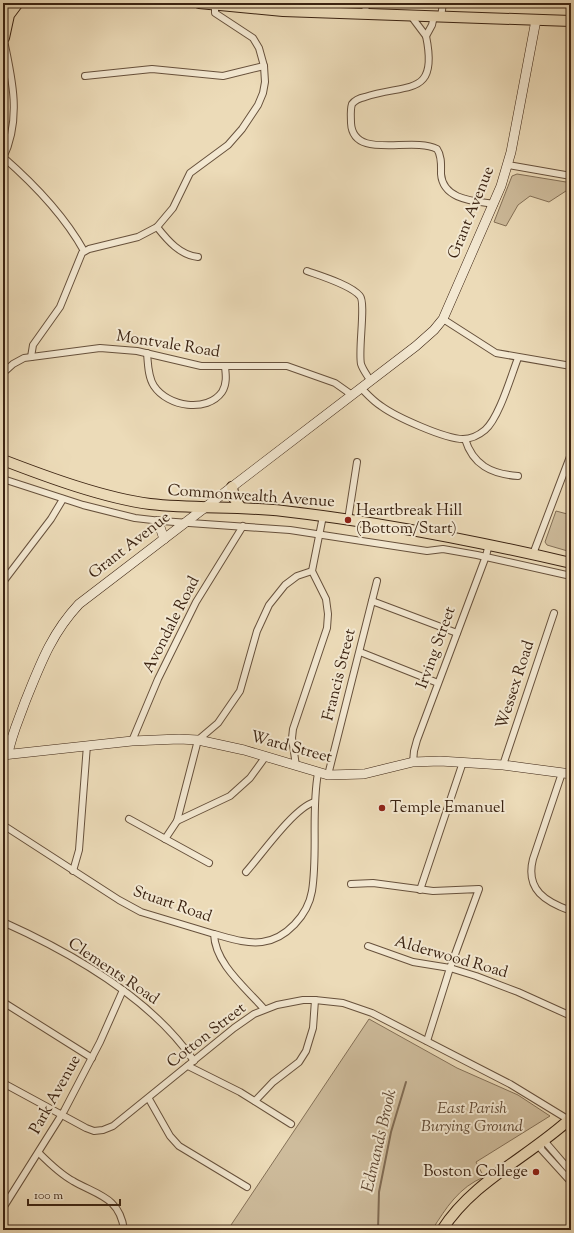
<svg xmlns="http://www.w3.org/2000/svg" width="574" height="1233" font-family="'Sorts Mill Goudy',serif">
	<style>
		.green { fill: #cebc9c; stroke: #847057 }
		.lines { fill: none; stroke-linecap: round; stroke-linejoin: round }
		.stream { stroke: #816c54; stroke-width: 2 }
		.street-casing { stroke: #67513c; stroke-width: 8 }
		.secondary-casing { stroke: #3b2312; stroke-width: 10 }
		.primary-casing { stroke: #3b2312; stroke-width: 12 }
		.street { stroke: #f3e8d1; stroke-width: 6 }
		.secondary { stroke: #f3e8d1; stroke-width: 9 }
		.primary { stroke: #ecdbb8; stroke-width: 10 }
		.poi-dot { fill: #8f2418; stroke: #f3e8d1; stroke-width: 1.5 }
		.labels { text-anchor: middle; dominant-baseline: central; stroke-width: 4; stroke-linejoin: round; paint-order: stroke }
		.street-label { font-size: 16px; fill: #3b2312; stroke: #f3e8d1 }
		.poi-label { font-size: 16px; fill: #3b2312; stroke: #f3e8d1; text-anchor: start }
		.park-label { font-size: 16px; font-style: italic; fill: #604934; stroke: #f3e8d1 }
		.water-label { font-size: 17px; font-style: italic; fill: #5e4733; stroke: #f3e8d1 }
	</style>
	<rect width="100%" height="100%" fill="#ecdbb8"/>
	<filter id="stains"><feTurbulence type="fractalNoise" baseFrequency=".005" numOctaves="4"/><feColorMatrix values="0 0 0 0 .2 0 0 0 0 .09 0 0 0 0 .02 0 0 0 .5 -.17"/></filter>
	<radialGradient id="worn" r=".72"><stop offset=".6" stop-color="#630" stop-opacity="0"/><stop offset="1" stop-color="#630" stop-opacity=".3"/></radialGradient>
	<g class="green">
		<polygon points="517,174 566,182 569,185 569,189 549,202 530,196 518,205 506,226 494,222 512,176"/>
		<polygon points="556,511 571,515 571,552 547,545 545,542"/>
		<path d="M369,1019L457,1068L518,1095L550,1116L476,1162L484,1177C459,1187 446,1208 432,1230H230L229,1228Z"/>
	</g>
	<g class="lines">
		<polyline class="stream" points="378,1230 379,1192 391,1132 406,1082"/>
		<defs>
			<g id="street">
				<polyline points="365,14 366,3"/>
				<polyline points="411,16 426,36 432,25 434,16"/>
				<polyline points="441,17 443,3"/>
				<path d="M426,36C439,98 406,83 365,97C360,98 355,100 352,104C350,110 351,117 351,123C353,161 411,136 437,149C442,156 441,166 441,174C443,200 474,201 494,204"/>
				<polyline points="85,76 152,69 223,76 264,66"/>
				<path d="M3,157C34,184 64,215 84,251"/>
				<path d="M3,158C22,119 12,77 3,36"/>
				<polyline points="508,165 571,176"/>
				<path d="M157,227C168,241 180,255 198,257"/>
				<path d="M307,271C321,276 351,285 360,296C366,303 358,350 361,364C363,370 367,375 370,380"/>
				<polyline points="443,319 496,353 571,366"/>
				<path d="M147,353C148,364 148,377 154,386C168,407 207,413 222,392C227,384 226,375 225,367"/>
				<polyline points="31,357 33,345 60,307 82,253 89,249 138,237 157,227 173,208 190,173 228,145 242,129 258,105 263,93 265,82 264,66 259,48 253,38 215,13 215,5"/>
				<polyline points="3,373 13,364 24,358 100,348 137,351 201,366 287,366 335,383 352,395"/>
				<path d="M361,388C367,394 373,401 381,406C396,417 445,439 463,439C471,439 479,435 485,430C499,418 511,376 518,358"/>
				<path d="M465,439C473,465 491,474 518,476"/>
				<polyline points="3,479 83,505 135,518 161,521 290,530 427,551 443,549 477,555 571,576"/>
				<polyline points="348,520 357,462"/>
				<polyline points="533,554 571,454"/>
				<polyline points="3,582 51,519 63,499"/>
				<polyline points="372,601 457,633"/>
				<polyline points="360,652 438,683"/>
				<polyline points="132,741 158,679 196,602 243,526"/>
				<polyline points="413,762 414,751 417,740 486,556 489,544"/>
				<polyline points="503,765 554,613"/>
				<polyline points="296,766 292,738 293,729 327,628 328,614 326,599 312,571 323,516"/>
				<path d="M562,773L533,859C525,890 546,902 571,911"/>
				<polyline points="328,775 377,581"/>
				<polyline points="129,819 209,863"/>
				<polyline points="177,821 230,796 250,778 266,756"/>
				<path d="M3,825L119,900L141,912L214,934C215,964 246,988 264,1009"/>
				<polyline points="165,839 177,821 198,740 218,723 240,691 257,631 269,605 285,585 297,576 312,571"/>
				<polyline points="73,871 79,850 87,745"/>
				<path d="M246,872C262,854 293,809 314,802"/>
				<polyline points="351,884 373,883 433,891 479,889 450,968 427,1041"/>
				<polyline points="420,890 463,762"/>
				<path d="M3,922C72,953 151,998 194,1061"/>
				<path d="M214,934C229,938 246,944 262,942C286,939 308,915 312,891C318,852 311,812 318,773"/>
				<polyline points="368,946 413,962 450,968 476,976 518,992 571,1016"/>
				<polyline points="3,1002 92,1058"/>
				<polyline points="188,1066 240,1092 291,1124"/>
				<polyline points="3,1083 86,1128 94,1131 103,1130 113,1126 234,1028 254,1014 277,1005 303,1000 315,1000 343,1003 372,1013 510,1084 569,1120"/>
				<polyline points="149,1099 170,1136 179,1146 247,1187"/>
				<polyline points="255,1101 273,1082 299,1062 306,1051 313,1028 315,1000"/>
				<path d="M39,1153C49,1163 60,1174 73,1181C97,1195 120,1197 124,1230"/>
				<polyline points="571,1172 547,1144 542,1141 541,1149 571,1182"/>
				<polyline points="3,1208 64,1111 100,1042 123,990"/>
			</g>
			<g id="secondary">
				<polyline points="158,521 164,539"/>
				<path d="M8,754C11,736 19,719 25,702C40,665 51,634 79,604L416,346L434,330L443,319L501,186L511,152L536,20"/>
				<polyline points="3,755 132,741 179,739 198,740 244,750 328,775 364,774 413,762 440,761 503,765 571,774"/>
			</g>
			<g id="primary">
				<polyline points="199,3 283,11 571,21"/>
				<polyline points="4,38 9,15 18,3"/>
				<path d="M3,460C47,477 104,498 150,504C194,509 239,506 283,511C380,522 476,541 571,563"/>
				<polyline points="232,487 234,498 241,508"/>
				<path d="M442,1230C473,1181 529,1157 571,1118"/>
			</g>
		</defs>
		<use href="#street" class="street-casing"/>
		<use href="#secondary" class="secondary-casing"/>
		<use href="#primary" class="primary-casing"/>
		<use href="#street" class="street"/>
		<use href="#secondary" class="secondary"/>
		<use href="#primary" class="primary"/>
	</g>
	<g class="poi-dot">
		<circle cx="348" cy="520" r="4"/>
		<circle cx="382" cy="808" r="4"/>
		<circle cx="536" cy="1172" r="4"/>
	</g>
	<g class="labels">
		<g class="street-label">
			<text transform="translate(472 213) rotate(-68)">Grant Avenue</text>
			<text transform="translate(168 345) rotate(9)">Montvale Road</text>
			<text transform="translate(251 497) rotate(4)">Commonwealth Avenue</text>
			<text transform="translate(130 546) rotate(-38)">Grant Avenue</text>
			<text transform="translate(172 625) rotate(-63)">Avondale Road</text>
			<text transform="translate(437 648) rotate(-70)">Irving Street</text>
			<text transform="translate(340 675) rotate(-76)">Francis Street</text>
			<text transform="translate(516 685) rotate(-72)">Wessex Road</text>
			<text transform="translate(291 748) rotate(15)">Ward Street</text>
			<text transform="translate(172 905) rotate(19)">Stuart Road</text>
			<text transform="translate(451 958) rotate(16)">Alderwood Road</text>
			<text transform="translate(113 972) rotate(34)">Clements Road</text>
			<text transform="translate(207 1036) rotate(-38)">Cotton Street</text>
			<text transform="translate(56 1095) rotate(-61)">Park Avenue</text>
		</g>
		<g class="poi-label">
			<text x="356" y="511">Heartbreak Hill<tspan x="356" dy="18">(Bottom/Start)</tspan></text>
			<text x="390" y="808">Temple Emanuel</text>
			<text x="528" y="1172" text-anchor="end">Boston College</text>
		</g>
		<g class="park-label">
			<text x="472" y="1109">East Parish<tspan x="472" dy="18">Burying Ground</tspan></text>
		</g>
		<g class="water-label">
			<text transform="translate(380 1141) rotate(-77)">Edmands Brook</text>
		</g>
	</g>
	<rect width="574" height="1233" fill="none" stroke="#ecdbb8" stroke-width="16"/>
	<rect x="4" y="4" width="566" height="1225" fill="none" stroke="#3b2312" stroke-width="2"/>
	<rect x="8" y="8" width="558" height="1217" fill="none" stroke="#3b2312"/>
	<path d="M28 1199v6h92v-6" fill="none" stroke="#3b2312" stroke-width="2"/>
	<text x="34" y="1199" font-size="12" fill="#3b2312" stroke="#f3e8d1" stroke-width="3" paint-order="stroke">100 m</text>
	<rect width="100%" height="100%" filter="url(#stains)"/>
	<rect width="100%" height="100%" fill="url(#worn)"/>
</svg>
